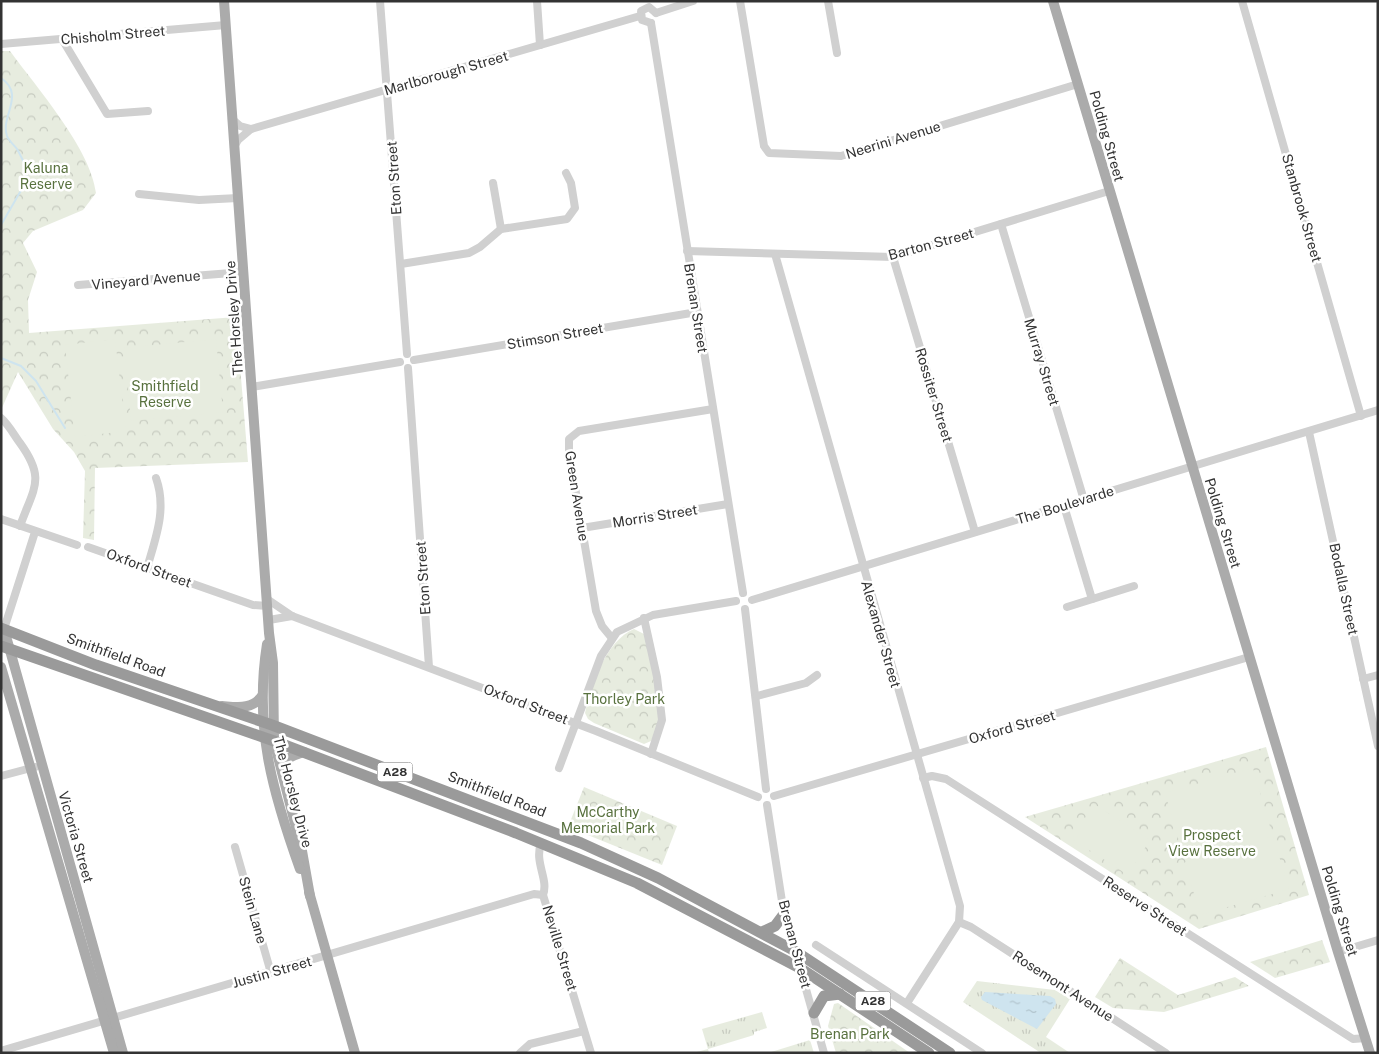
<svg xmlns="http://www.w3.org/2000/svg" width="1379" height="1054" font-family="'Public Sans',sans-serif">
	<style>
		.grass { fill: url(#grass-tufts) }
		.park { fill: url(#park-crowns) }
		.pitch { fill: #e7ecdf }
		.water { fill: url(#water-ripples) }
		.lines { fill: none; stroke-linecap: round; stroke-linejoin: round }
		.stream { stroke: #cee4ef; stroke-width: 2 }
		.minor { stroke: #d0d0d0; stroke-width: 8 }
		.major { stroke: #ababab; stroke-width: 10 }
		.highway { stroke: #9a9a9a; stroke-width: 11 }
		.labels { text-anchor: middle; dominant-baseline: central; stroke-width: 5; stroke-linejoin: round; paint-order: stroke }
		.shield { fill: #fff; stroke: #707070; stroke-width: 1 }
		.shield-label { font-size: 12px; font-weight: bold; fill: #333 }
		.street-label { font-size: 14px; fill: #333; stroke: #fff }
		.park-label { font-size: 14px; fill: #58713e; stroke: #fff }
	</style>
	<defs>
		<pattern id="grass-tufts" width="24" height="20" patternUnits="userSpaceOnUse" patternTransform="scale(1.25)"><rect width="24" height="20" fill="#e7ecdf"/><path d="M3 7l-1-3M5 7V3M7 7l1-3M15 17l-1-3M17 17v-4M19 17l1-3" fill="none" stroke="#c7cbc0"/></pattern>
		<pattern id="park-crowns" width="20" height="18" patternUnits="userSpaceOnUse" patternTransform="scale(1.25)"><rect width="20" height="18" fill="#e7ecdf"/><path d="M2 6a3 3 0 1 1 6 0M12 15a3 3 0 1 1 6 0" fill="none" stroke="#c7cbc0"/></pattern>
		<pattern id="water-ripples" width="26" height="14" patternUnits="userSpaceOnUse" patternTransform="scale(1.25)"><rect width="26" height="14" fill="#cee4ef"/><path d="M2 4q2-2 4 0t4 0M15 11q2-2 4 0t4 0" fill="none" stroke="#b1c4cd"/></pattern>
	</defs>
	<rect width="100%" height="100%" fill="#fff"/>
	<g class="grass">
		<polygon points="977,981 1055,990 1070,999 1046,1037 1070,1053 1041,1053 963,1002"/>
		<polygon points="762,1012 767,1028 754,1032 754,1035 708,1049 709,1053 693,1053 708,1049 702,1029"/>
		<polygon points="810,1040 814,1053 768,1053"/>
	</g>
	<g class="park">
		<path d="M1,51H10C37,88 91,149 96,193L83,210L33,231L23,243L37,272L28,300L29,333L236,317L248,462L95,468L94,540L83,538L85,471L74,452L53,429L18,372L1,410Z"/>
		<path d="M634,629L644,634C651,654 659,701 658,722C657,729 654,735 651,741L644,744L594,723L588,719L585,713C591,684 606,641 634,629Z"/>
		<polygon points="1266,747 1309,895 1199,929 1025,817"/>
		<polygon points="584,787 677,826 662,865 568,827"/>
		<polygon points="1322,940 1330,962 1275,978 1250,962"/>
		<polygon points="1120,958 1178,995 1235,977 1249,986 1164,1012 1113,1008 1095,997"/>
		<polygon points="838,1003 910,1053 836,1053 828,1026 834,1004"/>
	</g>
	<g class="pitch">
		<polygon points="115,339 126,431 75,437 65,345"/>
		<polygon points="216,339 223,412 131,421 124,348"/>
		<polygon points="1253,768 1271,830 1264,832 1266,838 1273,836 1289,889 1200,915 1185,862 1187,861 1186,855 1183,855 1165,793"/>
		<polygon points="1094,804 1150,840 1128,875 1072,839"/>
	</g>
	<polygon class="water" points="985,992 1050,996 1055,999 1056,1004 1037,1029 982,1000 981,997"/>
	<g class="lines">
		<g class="stream">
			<path d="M1,78C26,95 0,116 7,136C9,141 14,145 17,149C21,156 24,163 28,170L23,187L1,225"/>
			<polyline points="1,275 1,285"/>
			<polyline points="1,309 1,316"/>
			<polyline points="1,358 21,366 36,381 65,428"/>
		</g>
		<g class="minor">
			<polyline points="380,1 407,354"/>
			<polyline points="537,1 540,45"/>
			<polyline points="740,1 764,146 769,153 841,156 1078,84"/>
			<polyline points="828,1 837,53"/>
			<polyline points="1242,1 1361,416"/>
			<polyline points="656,13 693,1"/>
			<polyline points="651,23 743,593"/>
			<polyline points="651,23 642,20 641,11 649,7 656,13"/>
			<polyline points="62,39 107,114 148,111"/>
			<polyline points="1,44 226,25"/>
			<polyline points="232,119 240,126 251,129"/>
			<polyline points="234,147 238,140 251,129 640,16"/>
			<polyline points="493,183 501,229"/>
			<polyline points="139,194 199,200 238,198"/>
			<polyline points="1001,224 1084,500"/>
			<polyline points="687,251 893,257 1109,191"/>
			<polyline points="775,254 960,906 959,922 907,1003"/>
			<polyline points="893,257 975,532"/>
			<polyline points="401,264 469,253 480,247 501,229 567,219 575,208 571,183 566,173"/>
			<polyline points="78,285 244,272"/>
			<polyline points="414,360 697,312"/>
			<polyline points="408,368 429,667"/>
			<polyline points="252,387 400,362"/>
			<path d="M1,418C9,425 14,435 20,443C46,479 34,487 20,526"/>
			<polyline points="1309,432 1378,746"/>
			<polyline points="1064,506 1092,599"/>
			<polyline points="1,519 77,545"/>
			<polyline points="582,528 728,504"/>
			<polyline points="88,547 253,605 268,606"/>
			<path d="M147,568C156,537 167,509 156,478"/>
			<polyline points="267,599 292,616 596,731 758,797"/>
			<polyline points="752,600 1378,410"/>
			<polyline points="1067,607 1134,586"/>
			<polyline points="745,609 766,789"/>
			<polyline points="644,618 657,677 662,720 651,754"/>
			<polyline points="269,620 292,616"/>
			<polyline points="4,629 35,532"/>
			<polyline points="611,637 602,626 596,611 569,452 569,439 579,431 713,409"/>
			<polyline points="1363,679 1378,675"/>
			<polyline points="757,696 806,683 817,675"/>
			<polyline points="559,768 601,656 617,632 653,615 736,601"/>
			<polyline points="1,776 35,767"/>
			<polyline points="923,778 932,776 946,779 1353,1039 1366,1038"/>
			<polyline points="774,796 1249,657"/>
			<polyline points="767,805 784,914 795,953"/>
			<path d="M541,843C534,863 549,879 543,895L591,1053"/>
			<polyline points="235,847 271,973"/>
			<polyline points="959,922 971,927 1166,1053"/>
			<polyline points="816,945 982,1053"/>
			<polyline points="1338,952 1378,940"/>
			<polyline points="800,968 824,1053"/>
			<polyline points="1,1051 534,894 543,895"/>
			<polyline points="520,1053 530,1044 584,1031"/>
		</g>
		<g class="major">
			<polyline points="224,1 269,633 273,663 274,741 302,851 310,896"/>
			<polyline points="1053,1 1338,952 1370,1053"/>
			<polyline points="4,629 123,1053"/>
			<path d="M267,644C254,727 272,791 300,869"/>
			<polyline points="1,667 114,1053"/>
			<path d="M222,706C237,707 252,710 262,696"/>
			<path d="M282,771C284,758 292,756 304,752"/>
			<polyline points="309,892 355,1053"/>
		</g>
		<g class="highway">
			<polyline points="1,628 96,665 272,725 581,843 658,878 795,951 950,1053"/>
			<polyline points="1,646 274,741 516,833 637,883 800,968 929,1053"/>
			<polyline points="762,932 775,926 784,914"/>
			<polyline points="814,1013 824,996 840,994"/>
		</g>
	</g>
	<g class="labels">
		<g class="shield">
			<rect x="377.5" y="762.5" width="35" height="19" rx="4"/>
			<rect x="855.5" y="991.5" width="35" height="19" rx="4"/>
		</g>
		<g class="shield-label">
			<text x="395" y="772">A28</text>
			<text x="873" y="1001">A28</text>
		</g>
		<g class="street-label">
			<text transform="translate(113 35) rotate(-5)">Chisholm Street</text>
			<text transform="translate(446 73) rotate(-16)">Marlborough Street</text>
			<text transform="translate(1107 136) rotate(74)">Polding Street</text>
			<text transform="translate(893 140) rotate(-17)">Neerini Avenue</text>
			<text transform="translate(394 178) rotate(-94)">Eton Street</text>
			<text transform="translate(1302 208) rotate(74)">Stanbrook Street</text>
			<text transform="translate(931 244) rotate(-15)">Barton Street</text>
			<text transform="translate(146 280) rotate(-5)">Vineyard Avenue</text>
			<text transform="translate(696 308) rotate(81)">Brenan Street</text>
			<text transform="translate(234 318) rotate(-94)">The Horsley Drive</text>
			<text transform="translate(555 336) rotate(-10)">Stimson Street</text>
			<text transform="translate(1042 362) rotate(73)">Murray Street</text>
			<text transform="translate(934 395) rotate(73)">Rossiter Street</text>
			<text transform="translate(577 496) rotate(81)">Green Avenue</text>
			<text transform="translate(1065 505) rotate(-17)">The Boulevarde</text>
			<text transform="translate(655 516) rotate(-9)">Morris Street</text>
			<text transform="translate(1223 523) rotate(73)">Polding Street</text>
			<text transform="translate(149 568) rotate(20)">Oxford Street</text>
			<text transform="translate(423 578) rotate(-94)">Eton Street</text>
			<text transform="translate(1344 589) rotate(78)">Bodalla Street</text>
			<text transform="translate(881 634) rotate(74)">Alexander Street</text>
			<text transform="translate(116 655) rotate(20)">Smithfield Road</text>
			<text transform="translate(526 704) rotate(21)">Oxford Street</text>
			<text transform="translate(1012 727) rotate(-16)">Oxford Street</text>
			<text transform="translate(293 792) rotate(75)">The Horsley Drive</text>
			<text transform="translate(497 794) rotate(21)">Smithfield Road</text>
			<text transform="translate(76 837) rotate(74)">Victoria Street</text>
			<text transform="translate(1145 906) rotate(33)">Reserve Street</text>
			<text transform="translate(253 910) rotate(74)">Stein Lane</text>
			<text transform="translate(1340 911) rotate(73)">Polding Street</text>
			<text transform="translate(795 944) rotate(75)">Brenan Street</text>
			<text transform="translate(560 948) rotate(73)">Neville Street</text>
			<text transform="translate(272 972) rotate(-16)">Justin Street</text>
			<text transform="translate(1063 986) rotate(33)">Rosemont Avenue</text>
		</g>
		<g class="park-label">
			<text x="46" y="168">Kaluna<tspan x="46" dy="16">Reserve</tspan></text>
			<text x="165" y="386">Smithfield<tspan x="165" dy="16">Reserve</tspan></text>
			<text x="624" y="699">Thorley Park</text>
			<text x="608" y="812">McCarthy<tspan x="608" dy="16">Memorial Park</tspan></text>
			<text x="1212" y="835">Prospect<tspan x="1212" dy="16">View Reserve</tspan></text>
			<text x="850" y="1034">Brenan Park</text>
		</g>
	</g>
	<rect width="1379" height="1054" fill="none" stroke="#333333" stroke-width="5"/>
</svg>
